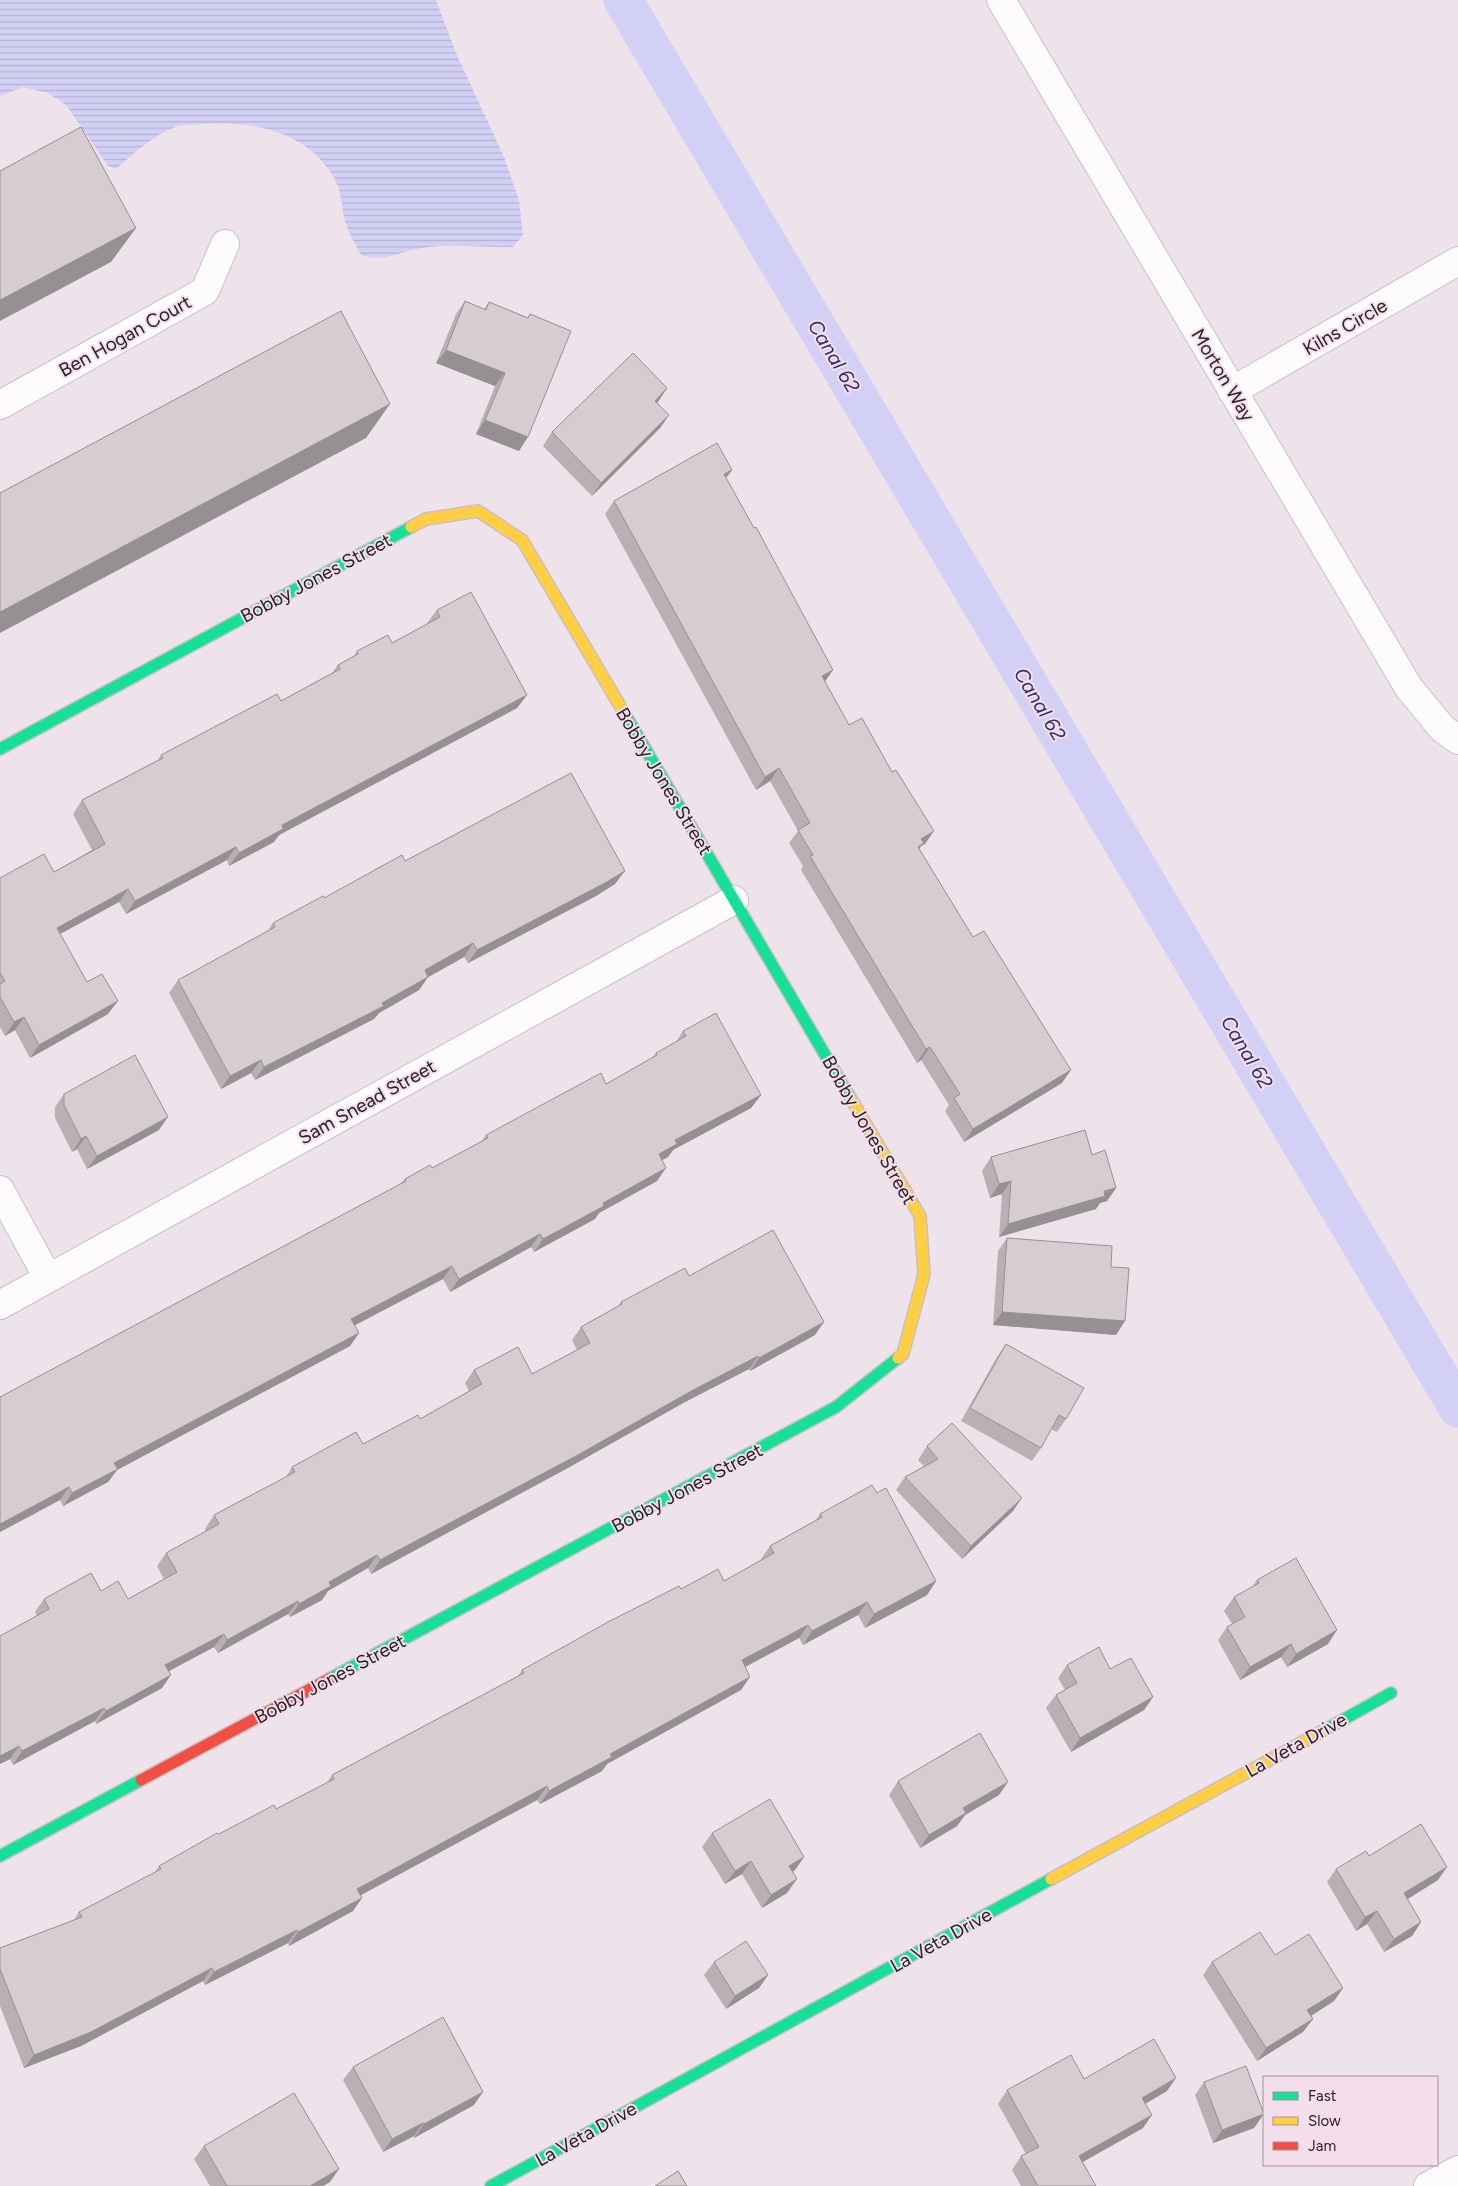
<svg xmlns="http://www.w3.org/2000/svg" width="1458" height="2186" font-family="Figtree,sans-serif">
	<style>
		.water { fill: url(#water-rules) }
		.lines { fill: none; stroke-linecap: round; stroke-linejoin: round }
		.canal { stroke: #d2d0f4; stroke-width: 39 }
		.street-casing { stroke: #c8bfc6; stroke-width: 30 }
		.fast-casing { stroke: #c8bfc6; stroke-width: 14 }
		.slow-casing { stroke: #c8bfc6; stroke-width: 14 }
		.jam-casing { stroke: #c8bfc6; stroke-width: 14 }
		.street { stroke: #fdfbfc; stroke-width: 28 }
		.fast { stroke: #16e098; stroke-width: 11 }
		.slow { stroke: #ffcf43; stroke-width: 11 }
		.jam { stroke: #f24e42; stroke-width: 11 }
		.wall { fill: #b9b0b4 }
		.shaded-wall { fill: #969092 }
		.building { fill: #d7cdd1; stroke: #969092 }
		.labels { text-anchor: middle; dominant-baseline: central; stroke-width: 4; stroke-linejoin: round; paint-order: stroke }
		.street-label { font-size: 19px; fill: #292126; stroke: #f4deec }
		.water-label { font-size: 20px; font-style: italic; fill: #342f69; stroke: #f4deec }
	</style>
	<defs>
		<pattern id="water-rules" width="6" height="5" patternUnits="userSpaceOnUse" patternTransform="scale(1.25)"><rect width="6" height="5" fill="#d2d0f4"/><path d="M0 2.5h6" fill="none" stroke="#b4b2d1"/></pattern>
	</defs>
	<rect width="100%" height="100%" fill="#efe3eb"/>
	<path class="water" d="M0,0H436L456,53L504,157L519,200L523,235L513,247C483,248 451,243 421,248C399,252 382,263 361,255C356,246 351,237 347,227C339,205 345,191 329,170C300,129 248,121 202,124C194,125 183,124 175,127C153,136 134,153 116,169L108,166L66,105L48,93L23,87L0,96Z"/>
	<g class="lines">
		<polyline class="canal" points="623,0 1458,1408"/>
		<defs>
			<g id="street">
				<polyline points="1001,0 1409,688 1442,728 1458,740"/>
				<polyline points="1232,391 1458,261"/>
				<polyline points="0,405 205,291 225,244"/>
				<polyline points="0,1190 48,1278"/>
				<polyline points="0,1305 734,900"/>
				<polyline points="1428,2186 1458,2170"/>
			</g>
			<g id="fast">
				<polyline points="626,716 851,1099"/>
				<polyline points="0,749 411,527"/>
				<polyline points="331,1678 836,1407 898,1358"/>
				<polyline points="1321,1732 1391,1693"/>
				<polyline points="0,1856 141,1780"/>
				<polyline points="491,2186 1051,1879"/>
			</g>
			<g id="slow">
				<polyline points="411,527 426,519 478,511 522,540 626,716"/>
				<polyline points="851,1099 920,1216 924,1274 903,1354 898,1358"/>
				<polyline points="1051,1879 1321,1732"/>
			</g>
			<polyline id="jam" points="141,1780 331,1678"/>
		</defs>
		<use href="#street" class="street-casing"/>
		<use href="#fast" class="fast-casing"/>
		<use href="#slow" class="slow-casing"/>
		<use href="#jam" class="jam-casing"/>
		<use href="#street" class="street"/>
		<use href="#fast" class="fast"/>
		<use href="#slow" class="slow"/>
		<use href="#jam" class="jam"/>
	</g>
	<g class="wall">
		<polygon points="465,301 484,309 489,302 528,318 530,314 519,451 476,434 495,386 436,363 456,314"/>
		<polygon points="667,388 657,403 669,415 660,428 592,496 543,446 552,432"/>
		<polygon points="732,470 726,478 825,682 849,725 925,844 921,846 919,849 1062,1083 964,1142 945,1111 949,1105 921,1060 917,1063 801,870 803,866 789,843 798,831 770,781 756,790 605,514 614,501"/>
		<polygon points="437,610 527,695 517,708 279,835 274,842 229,866 227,860 126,914 119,902 60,934 87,982 108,1014 30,1058 15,1030 5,1036 0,1027 0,878 54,872 92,850 73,814 82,800 158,760 161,755 281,701 332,673 338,665 353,657 357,651 392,643 428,624 427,623"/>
		<polygon points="405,861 615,884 596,896 468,963 464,957 428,977 419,990 379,1013 374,1019 255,1080 251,1073 221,1089 169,993 178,980 267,932 273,923 324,898"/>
		<polygon points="683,1031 761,1095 751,1108 673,1150 668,1157 662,1160 657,1181 599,1213 595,1219 534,1252 531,1247 450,1292 443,1279 355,1325 359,1333 350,1346 117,1470 108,1482 63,1506 60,1500 0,1532 401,1183 405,1179 432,1168 481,1142 486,1135 606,1084 651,1059 656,1053 676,1042"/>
		<polygon points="64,1094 159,1130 87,1169 77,1149 72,1152 55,1118 55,1107"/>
		<polygon points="1092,1155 1116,1188 1107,1201 1100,1203 1096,1209 999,1237 1002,1194 990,1198 982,1171 991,1157"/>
		<polygon points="1007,1238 1111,1267 1125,1321 1116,1335 993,1325 998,1251"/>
		<polygon points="689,1276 815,1335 750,1371 749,1369 685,1402 566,1469 371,1574 368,1568 328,1591 322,1600 290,1617 288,1614 218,1653 214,1647 169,1671 162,1688 96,1724 95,1721 13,1765 10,1759 0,1764 0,1636 37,1616 35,1612 44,1599 101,1591 128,1599 164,1579 157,1566 166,1553 206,1531 205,1529 214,1515 286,1477 292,1467 363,1444 420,1419 469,1391 465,1383 474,1370 532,1374 577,1350 572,1340 581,1327 618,1306 621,1302"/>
		<polygon points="1006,1344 1066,1419 1057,1432 1051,1429 1041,1448 1032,1461 961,1421 997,1357"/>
		<polygon points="927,1446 1013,1511 962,1559 896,1490 905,1477 924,1466 918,1460"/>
		<polygon points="877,1493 936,1581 927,1595 865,1628 858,1615 803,1645 799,1638 745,1667 741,1690 607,1764 602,1771 540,1804 537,1800 361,1895 353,1911 289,1946 288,1943 205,1985 203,1981 81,2046 24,2068 0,2006 0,1948 74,1920 79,1912 154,1873 159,1866 219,1834 276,1809 327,1783 332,1775 518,1676 522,1670 681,1589 724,1581 762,1560 761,1559 770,1546 816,1520 820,1514"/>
		<polygon points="1257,1580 1328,1644 1287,1667 1281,1657 1240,1680 1218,1640 1227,1627 1232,1624 1224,1611 1234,1597 1252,1587"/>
		<polygon points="1067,1665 1110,1669 1153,1697 1144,1710 1071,1752 1046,1708 1056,1695 1065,1690 1058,1678"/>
		<polygon points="898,1781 999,1795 965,1815 957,1826 920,1848 889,1795"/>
		<polygon points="712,1833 804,1857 795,1870 792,1872 787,1893 762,1908 742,1874 725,1884 702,1847"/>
		<polygon points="1369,1856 1438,1880 1407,1899 1421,1922 1412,1936 1384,1952 1367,1924 1356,1931 1327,1882 1336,1869"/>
		<polygon points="1275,1955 1343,1988 1334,2001 1311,2016 1303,2032 1257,2061 1203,1975 1212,1962"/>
		<polygon points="714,1962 768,1975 759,1988 726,2009 704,1975"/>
		<polygon points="353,2067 474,2105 414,2138 414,2136 383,2152 343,2080"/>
		<polygon points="1084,2079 1167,2091 1145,2104 1143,2128 1083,2162 1096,2186 1021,2186 1012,2170 1021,2156 1026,2154 998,2104 1007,2090"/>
		<polygon points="1204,2082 1254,2128 1213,2143 1195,2095"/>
		<polygon points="204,2146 330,2182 323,2186 210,2186 194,2159"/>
	</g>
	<g class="shaded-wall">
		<polygon points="136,228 111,262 0,321 0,300"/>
		<polygon points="446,350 505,373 495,386 436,363"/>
		<polygon points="667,388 658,402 646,414 655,401"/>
		<polygon points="390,404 366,438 0,633 0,612"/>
		<polygon points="669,415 660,428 592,496 601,483"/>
		<polygon points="485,420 528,437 519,451 476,434"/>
		<polygon points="732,470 722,483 724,474"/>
		<polygon points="833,670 824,683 822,676"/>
		<polygon points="527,695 517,708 279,835 274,842 229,866 239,853 282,825"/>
		<polygon points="779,768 770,781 756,790 765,777"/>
		<polygon points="934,831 925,844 921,846 915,856 921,839"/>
		<polygon points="236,847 227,860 126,914 135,901"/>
		<polygon points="625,871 615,884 596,896 468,963 477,950"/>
		<polygon points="128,889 119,902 47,941 57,928"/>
		<polygon points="473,943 464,957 416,984 425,970"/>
		<polygon points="428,977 419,990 379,1013 374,1019 255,1080 264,1067"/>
		<polygon points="118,1001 108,1014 30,1058 39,1045"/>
		<polygon points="24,1017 15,1030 5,1036 14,1022"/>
		<polygon points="930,1047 921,1060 917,1063 926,1049"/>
		<polygon points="261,1060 251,1073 221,1089 230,1076"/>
		<polygon points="1071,1070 1062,1083 964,1142 973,1129"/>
		<polygon points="761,1095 751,1108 673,1150 668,1157 649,1167 659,1154 675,1140"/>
		<polygon points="168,1117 159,1130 87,1169 97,1156"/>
		<polygon points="86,1136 77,1149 72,1152 81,1139"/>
		<polygon points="666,1168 657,1181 599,1213 595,1219 534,1252 543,1239 603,1203"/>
		<polygon points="1011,1181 1002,1194 990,1198 999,1184"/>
		<polygon points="1116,1188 1107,1201 1100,1203 1096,1209 999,1237 1008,1224"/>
		<polygon points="540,1234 531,1247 450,1292 459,1279"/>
		<polygon points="452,1266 443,1279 342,1332 351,1319"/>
		<polygon points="1002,1312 1125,1321 1116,1335 993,1325"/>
		<polygon points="824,1322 815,1335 750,1371 759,1358"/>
		<polygon points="359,1333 350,1346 117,1470 108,1482 63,1506 72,1493 114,1463"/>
		<polygon points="758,1356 749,1369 685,1402 566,1469 371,1574 380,1560 695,1389"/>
		<polygon points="69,1487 60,1500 0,1532 0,1524"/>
		<polygon points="1022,1498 1013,1511 962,1559 971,1546"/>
		<polygon points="377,1555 368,1568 328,1591 322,1600 290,1617 299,1604 329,1582"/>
		<polygon points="936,1581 927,1595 865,1628 874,1614"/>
		<polygon points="298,1601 288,1614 218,1653 227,1640"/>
		<polygon points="867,1602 858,1615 803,1645 812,1631"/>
		<polygon points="808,1625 799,1638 732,1674 742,1660"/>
		<polygon points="1337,1630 1328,1644 1287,1667 1296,1654"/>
		<polygon points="224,1634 214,1647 156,1678 165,1665"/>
		<polygon points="1291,1644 1281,1657 1240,1680 1250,1667"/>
		<polygon points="171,1675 162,1688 96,1724 106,1711"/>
		<polygon points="750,1677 741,1690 607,1764 602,1771 540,1804 549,1791 610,1754"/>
		<polygon points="1153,1697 1144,1710 1071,1752 1080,1738"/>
		<polygon points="104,1708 95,1721 13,1765 22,1751"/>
		<polygon points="19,1746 10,1759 0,1764 0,1756"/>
		<polygon points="1008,1782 999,1795 965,1815 957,1826 920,1848 929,1835 963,1808"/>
		<polygon points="547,1786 537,1800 348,1902 357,1889"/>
		<polygon points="804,1857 795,1870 779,1880 789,1866"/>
		<polygon points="751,1861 742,1874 725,1884 735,1871"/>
		<polygon points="1447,1867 1438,1880 1395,1907 1404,1893"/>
		<polygon points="797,1879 787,1893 762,1908 771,1895"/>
		<polygon points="362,1898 353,1911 289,1946 298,1932"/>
		<polygon points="1377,1911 1367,1924 1356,1931 1365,1917"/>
		<polygon points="1421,1922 1412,1936 1384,1952 1394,1939"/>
		<polygon points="297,1930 288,1943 205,1985 214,1972"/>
		<polygon points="212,1968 203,1981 81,2046 24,2068 34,2055"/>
		<polygon points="768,1975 759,1988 726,2009 735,1996"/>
		<polygon points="1343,1988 1334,2001 1298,2024 1307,2010"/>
		<polygon points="1313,2019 1303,2032 1257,2061 1266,2048"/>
		<polygon points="1176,2078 1167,2091 1133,2111 1142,2098"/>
		<polygon points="483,2092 474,2105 414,2138 424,2124"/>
		<polygon points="1264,2114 1254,2128 1213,2143 1222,2130"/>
		<polygon points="1152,2115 1143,2128 1070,2169 1079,2156"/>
		<polygon points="423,2123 414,2136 383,2152 392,2139"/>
		<polygon points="339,2169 330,2182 323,2186 310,2186"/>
	</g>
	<g class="building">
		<polygon points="81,127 136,228 0,300 0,171"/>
		<polygon points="465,301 486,310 489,302 528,318 530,314 571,331 528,437 485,420 505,373 446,350"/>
		<polygon points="341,311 390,404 0,612 0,493"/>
		<polygon points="633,353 667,388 655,401 669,415 601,483 552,432"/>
		<polygon points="717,443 732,470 724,474 754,528 756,527 833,670 822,676 849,725 862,718 892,772 896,770 934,831 921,839 924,843 918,847 973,937 984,931 1071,1070 973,1129 954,1098 960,1094 930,1047 926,1049 810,856 813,855 798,830 810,823 779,768 765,777 614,501"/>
		<polygon points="471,592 527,695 282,825 283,829 239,853 236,847 135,901 128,889 57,928 87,982 102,974 118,1001 39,1045 24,1017 14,1022 0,997 0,984 5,981 0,973 0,878 44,854 54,872 105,844 82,800 163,758 161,755 277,694 281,701 340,669 338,665 358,654 357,651 388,635 392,643 440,617 437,610"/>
		<polygon points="571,773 625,871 605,883 477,950 473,943 425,970 428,977 382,1003 384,1006 264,1067 261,1060 230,1076 178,980 275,927 273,923 323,896 324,898 402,855 405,861"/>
		<polygon points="716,1013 761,1095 675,1140 677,1144 659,1154 666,1168 603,1203 604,1206 543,1239 540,1234 459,1279 452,1266 351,1319 359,1333 114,1463 118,1469 72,1493 69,1487 0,1524 0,1397 406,1181 405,1179 430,1165 432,1168 488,1138 486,1135 601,1073 606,1084 657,1055 656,1053 686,1036 683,1031"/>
		<polygon points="135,1055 168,1117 97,1156 86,1136 81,1139 64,1105 64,1094"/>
		<polygon points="1085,1130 1092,1155 1105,1150 1116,1188 1104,1191 1105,1196 1008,1224 1011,1181 999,1184 991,1157"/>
		<polygon points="773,1230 824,1322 759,1358 758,1356 695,1389 576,1456 380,1560 377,1555 329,1582 331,1586 299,1604 298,1601 227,1640 224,1634 165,1665 171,1675 106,1711 104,1708 22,1751 19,1746 0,1756 0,1636 49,1609 44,1599 91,1573 101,1591 118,1581 128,1599 177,1572 166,1553 219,1524 214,1515 295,1472 292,1467 356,1432 363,1444 418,1415 420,1419 482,1384 474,1370 518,1347 532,1374 590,1343 581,1327 622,1304 621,1302 685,1268 689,1276"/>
		<polygon points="1007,1238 1112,1246 1111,1267 1129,1268 1125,1321 1002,1312"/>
		<polygon points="1006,1344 1084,1388 1066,1419 1059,1415 1041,1448 970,1408"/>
		<polygon points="952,1423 1022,1498 971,1546 905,1477 938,1459 927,1446"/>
		<polygon points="872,1485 877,1493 886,1488 936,1581 874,1614 867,1602 812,1631 808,1625 742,1660 750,1677 610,1754 612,1757 549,1791 547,1786 357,1889 362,1898 298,1932 297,1930 214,1972 212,1968 91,2032 34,2055 0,1969 0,1948 82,1917 79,1912 161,1869 159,1866 217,1833 219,1834 274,1805 276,1809 334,1779 332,1775 524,1673 522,1670 608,1622 679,1586 681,1589 718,1569 724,1581 774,1553 770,1546 822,1517 820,1514"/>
		<polygon points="1296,1558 1337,1630 1296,1654 1291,1644 1250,1667 1227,1627 1245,1617 1234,1597 1259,1583 1257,1580"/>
		<polygon points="1099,1647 1110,1669 1131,1658 1153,1697 1080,1738 1056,1695 1077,1683 1067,1665"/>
		<polygon points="980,1733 1008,1782 963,1808 966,1813 929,1835 898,1781"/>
		<polygon points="770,1799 804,1857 789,1866 797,1879 771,1895 751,1861 735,1871 712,1833"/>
		<polygon points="1421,1824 1447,1867 1404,1893 1421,1922 1394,1939 1377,1911 1365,1917 1336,1869 1366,1851 1369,1856"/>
		<polygon points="1260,1932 1275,1955 1309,1934 1343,1988 1307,2010 1313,2019 1266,2048 1212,1962"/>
		<polygon points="746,1941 768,1975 735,1996 714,1962"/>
		<polygon points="443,2017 483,2092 424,2124 423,2123 392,2139 353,2067"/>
		<polygon points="1154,2039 1176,2078 1142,2098 1152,2115 1079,2156 1096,2186 1038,2186 1021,2156 1039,2147 1007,2090 1071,2055 1084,2079"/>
		<polygon points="1246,2066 1264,2114 1222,2130 1204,2082"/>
		<polygon points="294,2093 339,2169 310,2186 227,2186 204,2146"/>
		<polygon points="678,2171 687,2186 655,2186"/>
	</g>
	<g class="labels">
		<g class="street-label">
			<text transform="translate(1345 327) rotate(-30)">Kilns Circle</text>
			<text transform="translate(125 336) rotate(-29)">Ben Hogan Court</text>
			<text transform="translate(1223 375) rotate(59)">Morton Way</text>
			<text transform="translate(316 578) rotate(-28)">Bobby Jones Street</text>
			<text transform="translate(664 781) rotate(59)">Bobby Jones Street</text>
			<text transform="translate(367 1102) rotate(-29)">Sam Snead Street</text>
			<text transform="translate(869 1130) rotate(60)">Bobby Jones Street</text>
			<text transform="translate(687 1488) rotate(-28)">Bobby Jones Street</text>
			<text transform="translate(330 1679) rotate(-28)">Bobby Jones Street</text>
			<text transform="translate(1296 1745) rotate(-29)">La Veta Drive</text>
			<text transform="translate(941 1940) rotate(-29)">La Veta Drive</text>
			<text transform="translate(586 2134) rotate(-29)">La Veta Drive</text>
		</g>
		<g class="water-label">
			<text transform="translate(834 356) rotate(59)">Canal 62</text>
			<text transform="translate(1040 704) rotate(59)">Canal 62</text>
			<text transform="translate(1247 1052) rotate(59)">Canal 62</text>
		</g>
	</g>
	<rect x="1263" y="2076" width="175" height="90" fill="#f4deec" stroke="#a3929d"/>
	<rect x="1273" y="2092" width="25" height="8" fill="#16e098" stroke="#a3929d"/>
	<text x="1308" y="2101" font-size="15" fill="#292126">Fast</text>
	<rect x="1273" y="2117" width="25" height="8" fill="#ffcf43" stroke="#a3929d"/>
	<text x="1308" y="2126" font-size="15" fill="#292126">Slow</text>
	<rect x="1273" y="2142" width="25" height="8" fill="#f24e42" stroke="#a3929d"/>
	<text x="1308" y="2151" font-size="15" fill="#292126">Jam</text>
</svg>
